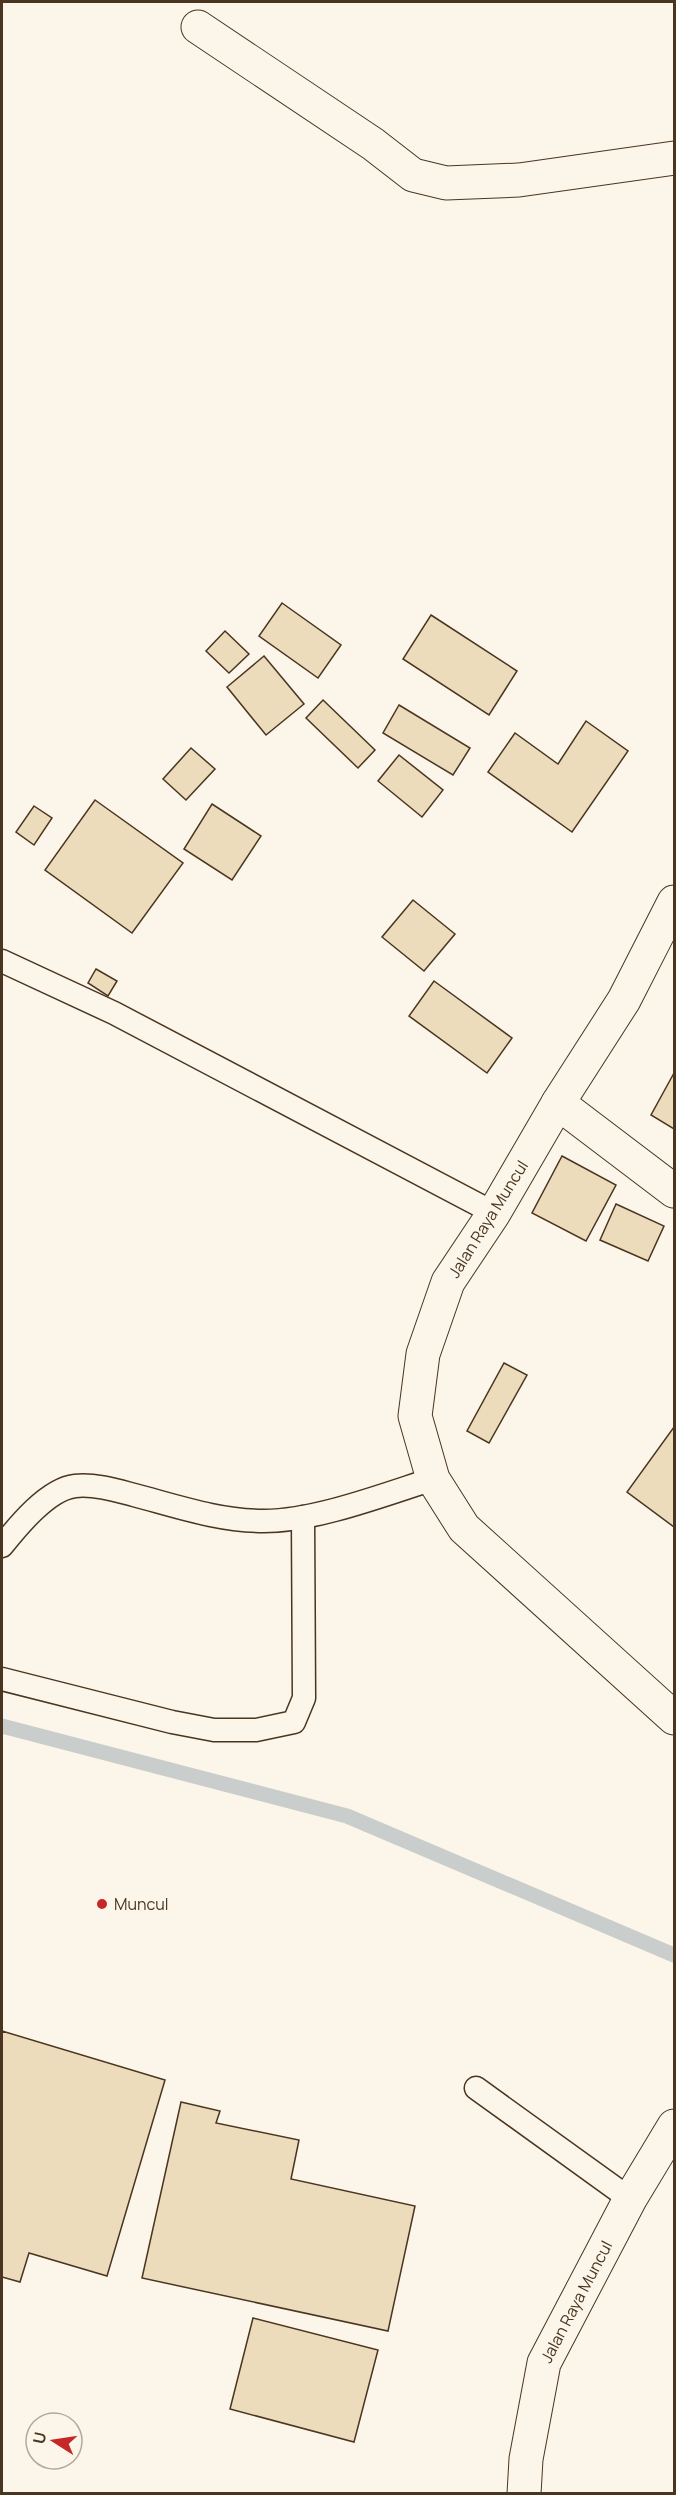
<svg xmlns="http://www.w3.org/2000/svg" width="676" height="2495" font-family="Manrope,sans-serif">
	<style>
		.lines { fill: none; stroke-linecap: round; stroke-linejoin: round }
		.stream { stroke: #c9cecd; stroke-width: 15 }
		.building { fill: #ecdcbc; stroke: #4a3520; stroke-width: 1.5 }
		.lane-casing { stroke: #4a3520; stroke-width: 25 }
		.street-casing { stroke: #4a3520; stroke-width: 35 }
		.secondary-casing { stroke: #4a3520; stroke-width: 35 }
		.lane { stroke: #fbf6e9; stroke-width: 22 }
		.street { stroke: #fbf6e9; stroke-width: 33 }
		.secondary { stroke: #fbf6e9; stroke-width: 33 }
		.poi-dot { fill: #c62828; stroke: #fbf6e9; stroke-width: 2 }
		.labels { text-anchor: middle; dominant-baseline: central; stroke-width: 4.5; stroke-linejoin: round; paint-order: stroke }
		.street-label { font-size: 16px; fill: #4a3520; stroke: #fbf6e9 }
		.poi-label { font-size: 16px; fill: #4a3520; stroke: #fbf6e9; text-anchor: start }
	</style>
	<rect width="100%" height="100%" fill="#fbf6e9"/>
	<g class="lines">
		<polyline class="stream" points="2,1726 347,1816 674,1955"/>
	</g>
	<g class="building">
		<polygon points="282,603 341,645 318,678 259,636"/>
		<polygon points="431,615 517,671 489,715 403,659"/>
		<polygon points="225,631 249,654 229,673 206,651"/>
		<polygon points="264,656 304,704 266,735 227,687"/>
		<polygon points="323,700 375,750 358,768 306,718"/>
		<polygon points="399,705 470,748 453,775 383,733"/>
		<polygon points="586,721 628,751 572,832 488,772 515,733 558,764"/>
		<polygon points="191,748 215,769 186,800 163,779"/>
		<polygon points="399,755 443,790 422,817 378,781"/>
		<polygon points="95,800 183,863 132,933 45,870"/>
		<polygon points="212,804 261,836 232,880 184,849"/>
		<polygon points="34,806 52,818 34,845 16,832"/>
		<polygon points="413,900 455,934 424,971 382,937"/>
		<polygon points="96,969 117,981 108,996 88,983"/>
		<polygon points="434,981 512,1038 487,1073 409,1016"/>
		<polygon points="674,1073 674,1129 651,1115"/>
		<polygon points="562,1156 616,1185 586,1241 532,1213"/>
		<polygon points="616,1204 664,1226 648,1261 600,1240"/>
		<polygon points="504,1363 527,1375 489,1443 467,1431"/>
		<polygon points="674,1427 674,1527 627,1492"/>
		<polygon points="2,2031 165,2080 107,2276 29,2253 20,2282 2,2277"/>
		<polygon points="181,2102 220,2111 216,2123 299,2140 291,2179 415,2206 388,2331 142,2278"/>
		<polygon points="253,2318 378,2350 354,2442 230,2409"/>
	</g>
	<g class="lines">
		<defs>
			<g id="lane">
				<polyline points="2,961 114,1013 494,1213"/>
				<path d="M2,1546C18,1526 48,1489 75,1486C95,1484 115,1490 134,1495C176,1506 219,1521 264,1521C315,1521 383,1495 433,1479"/>
				<polyline points="2,1679 172,1722 214,1730 256,1730 294,1722 304,1698 303,1517"/>
				<polyline points="476,2088 630,2199"/>
			</g>
			<g id="street">
				<polyline points="198,27 373,144 413,175 446,183 519,180 674,158"/>
				<polyline points="558,1103 674,1191"/>
			</g>
			<g id="secondary">
				<polyline points="674,902 624,1000 558,1103 494,1213 448,1282 423,1354 415,1416 433,1479 464,1528 674,1718"/>
				<path id="s1" d="M524,2494L526,2459L544,2363L630,2199L674,2126"/>
			</g>
		</defs>
		<use href="#lane" class="lane-casing"/>
		<use href="#street" class="street-casing"/>
		<use href="#secondary" class="secondary-casing"/>
		<use href="#lane" class="lane"/>
		<use href="#street" class="street"/>
		<use href="#secondary" class="secondary"/>
	</g>
	<circle class="poi-dot" cx="102" cy="1904" r="6"/>
	<g class="labels">
		<g class="street-label">
			<text transform="translate(488 1219) rotate(-58)">Jalan Raya Muncul</text>
			<text stroke="none"><textPath href="#s1" startOffset="202">Jalan Raya Muncul</textPath></text>
		</g>
		<g class="poi-label">
			<text x="114" y="1904">Muncul</text>
		</g>
	</g>
	<rect width="676" height="2495" fill="none" stroke="#4a3520" stroke-width="6"/>
	<g transform="translate(54 2441) rotate(282)"><circle r="28" fill="#fbf6e9" stroke="#b4a999" stroke-width="1.5"/>
	<path d="M0-4.5L10 22L0 15L-10 22Z" fill="#c62828"/>
	<text y="-9" font-size="16" font-weight="bold" text-anchor="middle" fill="#4a3520">U</text>
	</g>
</svg>
